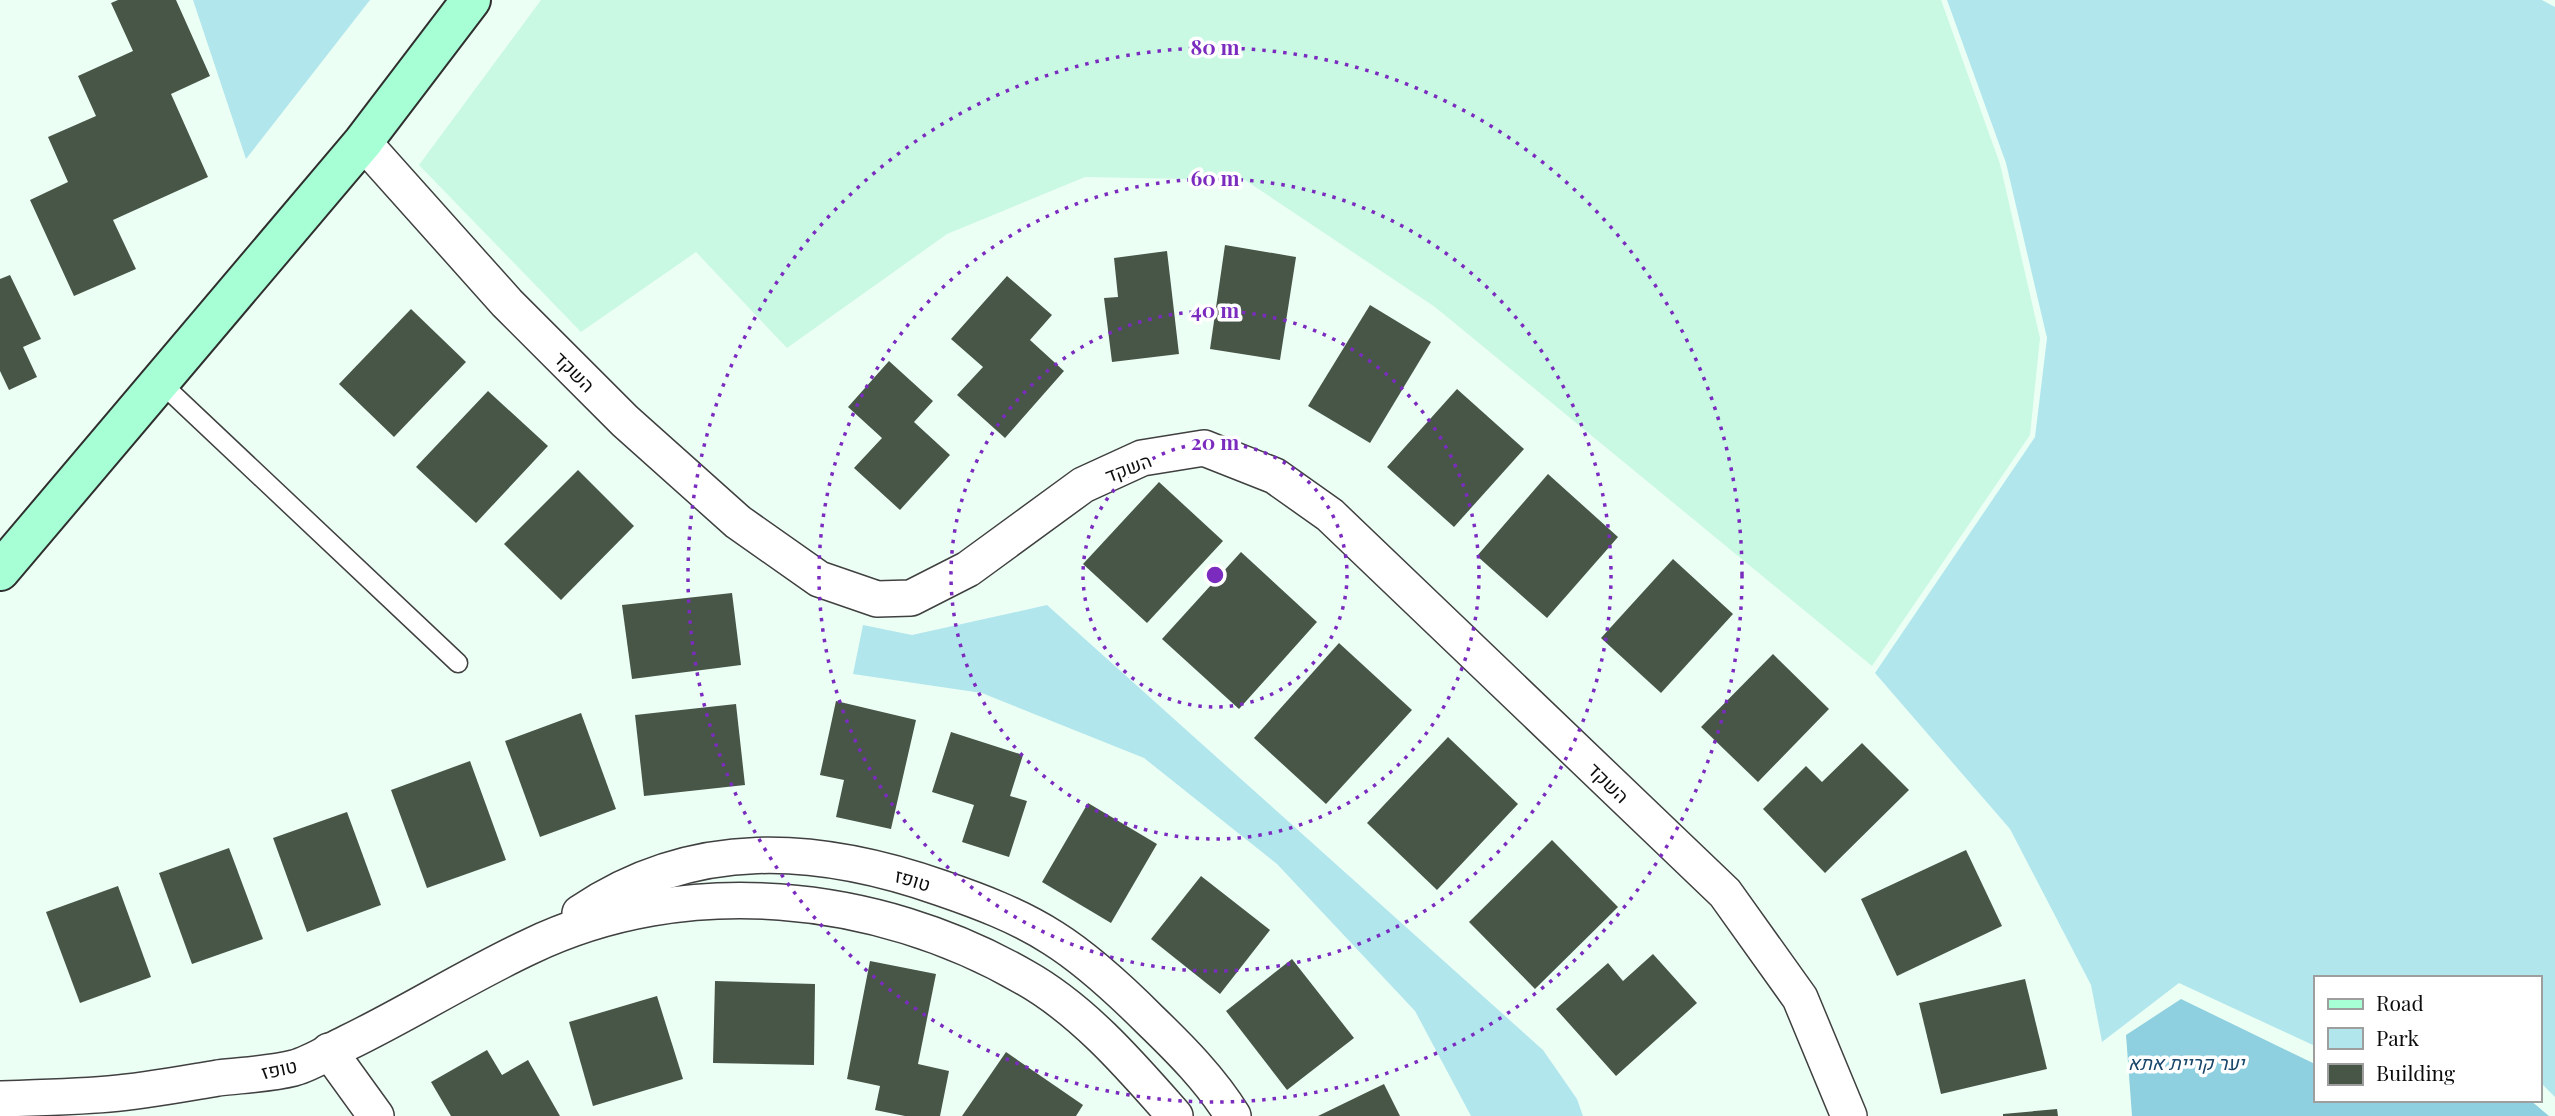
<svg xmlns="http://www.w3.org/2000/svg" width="2555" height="1116" font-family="'Playfair Display',Heebo,serif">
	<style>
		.farmland { fill: #c9f8e3 }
		.green { fill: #b2e6ed }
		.forest { fill: #8fd0e0 }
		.building { fill: #485648 }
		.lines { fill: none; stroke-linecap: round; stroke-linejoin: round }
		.lane-casing { stroke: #404040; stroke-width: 21 }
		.street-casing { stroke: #404040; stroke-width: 38 }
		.secondary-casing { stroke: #2f2f2f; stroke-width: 42 }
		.lane { stroke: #fff; stroke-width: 18 }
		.street { stroke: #fff; stroke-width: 35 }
		.secondary { stroke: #a7ffd6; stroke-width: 38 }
		.ring { fill: none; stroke: #7b2cbf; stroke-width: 3.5; stroke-dasharray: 3.5 7 }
		.labels { text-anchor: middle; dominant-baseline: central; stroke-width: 7; stroke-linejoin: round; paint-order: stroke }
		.street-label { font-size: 19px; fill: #0d0d0d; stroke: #fff }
		.park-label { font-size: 19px; font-style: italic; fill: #17466a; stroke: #fff }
		.centre { fill: #7b2cbf; stroke: #fff; stroke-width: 3.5 }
		.ring-label { font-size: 21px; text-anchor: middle; font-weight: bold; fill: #7b2cbf; stroke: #fff; stroke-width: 7; stroke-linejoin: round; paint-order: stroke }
	</style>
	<rect width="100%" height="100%" fill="#ecfff5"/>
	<polygon class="farmland" points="541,0 1941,0 2000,164 2040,338 2030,435 1872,666 1435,307 1245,180 1085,177 947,234 787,348 696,252 581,332 419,165"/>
	<g class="green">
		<polygon points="193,0 370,0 246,159"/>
		<polygon points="1947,0 2542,0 2555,7 2555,1097 2539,1081 2539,978 2315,978 2315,1046 2179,983 2102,1042 2091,985 2010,829 1875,673 2035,437 2047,338 2006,163"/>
		<polygon points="1047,605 1543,1050 1577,1099 1583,1116 1471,1116 1415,1011 1277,864 1144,758 982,693 853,674 863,625 912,635"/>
	</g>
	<polygon class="forest" points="2181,999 2315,1064 2315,1100 2530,1100 2549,1116 2132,1116 2126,1035"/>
	<g class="building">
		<polygon points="118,0 176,0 210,76 171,94 208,177 113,220 136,269 74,296 30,200 68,182 48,137 96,116 78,76 133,51 111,3"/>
		<polygon points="1225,245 1296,257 1280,360 1210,349"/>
		<polygon points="1167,251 1179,354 1112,362 1104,298 1118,297 1114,258"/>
		<polygon points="10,275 41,339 23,347 37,377 9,390 0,371 0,279"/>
		<polygon points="1007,276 1052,315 1030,340 1064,371 1005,438 957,395 983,367 951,339"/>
		<polygon points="1370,305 1431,342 1370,443 1308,406"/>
		<polygon points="411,309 466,362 394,437 339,384"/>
		<polygon points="889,361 933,401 914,422 950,455 900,510 854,468 882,438 848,407"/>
		<polygon points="1457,389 1524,449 1454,527 1387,467"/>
		<polygon points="488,391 548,446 476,523 416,467"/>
		<polygon points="578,470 634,526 561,600 504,544"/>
		<polygon points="1548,474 1618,537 1547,618 1477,556"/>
		<polygon points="1159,482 1223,541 1147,623 1083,564"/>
		<polygon points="1241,552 1317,622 1239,709 1162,639"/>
		<polygon points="1673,559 1733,614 1661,693 1601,638"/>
		<polygon points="732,593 741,665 632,679 622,605"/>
		<polygon points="1339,643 1412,710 1326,804 1254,738"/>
		<polygon points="1773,654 1829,709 1758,782 1701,727"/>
		<polygon points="836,701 916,720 891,829 836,817 844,780 820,775"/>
		<polygon points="736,704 745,785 644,796 635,715"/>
		<polygon points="581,713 616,809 540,837 505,741"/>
		<polygon points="951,732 1023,755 1010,796 1027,801 1009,857 962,842 974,805 932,792"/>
		<polygon points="1448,737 1518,804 1437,890 1367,823"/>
		<polygon points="1862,743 1909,790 1825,873 1763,809 1806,766 1822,782"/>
		<polygon points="470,761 506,860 427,888 391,790"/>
		<polygon points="1088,803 1157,844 1111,923 1042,882"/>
		<polygon points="347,812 381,905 307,932 273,838"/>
		<polygon points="1552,840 1618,907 1535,989 1469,922"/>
		<polygon points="229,848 263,939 192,964 159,873"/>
		<polygon points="1966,850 2002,926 1897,976 1861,899"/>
		<polygon points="1201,876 1270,930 1220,994 1151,939"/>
		<polygon points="118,886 151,977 80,1003 46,912"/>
		<polygon points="1653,954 1697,1003 1616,1076 1556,1009 1608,963 1623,981"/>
		<polygon points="1292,959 1354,1038 1287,1090 1226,1011"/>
		<polygon points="870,961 936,974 918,1064 949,1071 940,1116 905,1116 875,1110 880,1086 847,1079"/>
		<polygon points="2025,979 2047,1069 1941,1094 1919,1003"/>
		<polygon points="715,981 815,984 814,1065 713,1063"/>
		<polygon points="657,996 683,1079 593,1106 569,1022"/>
		<polygon points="487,1050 502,1075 528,1060 560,1116 451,1116 431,1082"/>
		<polygon points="1006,1052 1083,1105 1076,1116 962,1116"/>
		<polygon points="1384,1084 1400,1116 1318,1116"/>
		<polygon points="2057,1109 2058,1116 2003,1116 2003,1114"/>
	</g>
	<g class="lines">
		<defs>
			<polyline id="lane" points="160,382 458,663"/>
			<g id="street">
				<polyline points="363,142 507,303 625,421 738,522 819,579 877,599 911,598 968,569 1083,485 1142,458 1204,448 1275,476 1330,515 1725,893 1800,998 1849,1116"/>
				<path d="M580,913C694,836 818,845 941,888C979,901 1019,916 1053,938C1088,960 1120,990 1150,1020C1180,1049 1211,1080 1233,1116"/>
				<polyline points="329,1051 376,1116"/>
				<path d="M0,1099C36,1098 73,1097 109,1094C146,1091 182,1084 218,1078C243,1075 270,1074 294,1068C312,1063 330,1051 347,1043C409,1013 467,976 529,947C685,872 877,892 1024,977C1083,1010 1131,1066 1175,1116"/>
			</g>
			<polyline id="secondary" points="0,571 363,142 471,0"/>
		</defs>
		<use href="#lane" class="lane-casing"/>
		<use href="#street" class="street-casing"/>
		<use href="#secondary" class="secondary-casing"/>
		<use href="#lane" class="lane"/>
		<use href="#street" class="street"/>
		<use href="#secondary" class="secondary"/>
	</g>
	<g class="ring">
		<circle cx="1215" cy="575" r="132"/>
		<circle cx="1215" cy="575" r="264"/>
		<circle cx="1215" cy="575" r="396"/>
		<circle cx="1215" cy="575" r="527"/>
	</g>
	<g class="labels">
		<g class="street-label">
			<text transform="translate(575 371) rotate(45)">השקד</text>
			<text transform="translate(1128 467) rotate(-21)">השקד</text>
			<text transform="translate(1609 782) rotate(44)">השקד</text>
			<text transform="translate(913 879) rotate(17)">טופז</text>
			<text transform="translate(279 1068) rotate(-12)">טופז</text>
		</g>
		<g class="park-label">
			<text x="2186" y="1062">יער קריית אתא</text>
		</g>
	</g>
	<circle cx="1215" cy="575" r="10" class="centre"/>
	<g class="ring-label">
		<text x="1215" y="55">80 m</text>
		<text x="1215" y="186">60 m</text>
		<text x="1215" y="318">40 m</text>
		<text x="1215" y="450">20 m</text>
	</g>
	<rect x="2314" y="976" width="228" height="126" fill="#ffffff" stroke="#9e9e9e" stroke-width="2"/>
	<rect x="2328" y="999" width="35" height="10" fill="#a7ffd6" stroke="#9e9e9e" stroke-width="2"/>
	<text x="2376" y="1011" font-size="21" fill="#0d0d0d">Road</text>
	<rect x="2328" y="1028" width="35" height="21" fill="#b2e6ed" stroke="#9e9e9e" stroke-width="2"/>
	<text x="2376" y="1046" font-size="21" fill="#0d0d0d">Park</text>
	<rect x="2328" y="1064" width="35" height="21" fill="#485648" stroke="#9e9e9e" stroke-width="2"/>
	<text x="2376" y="1081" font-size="21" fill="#0d0d0d">Building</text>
</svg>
